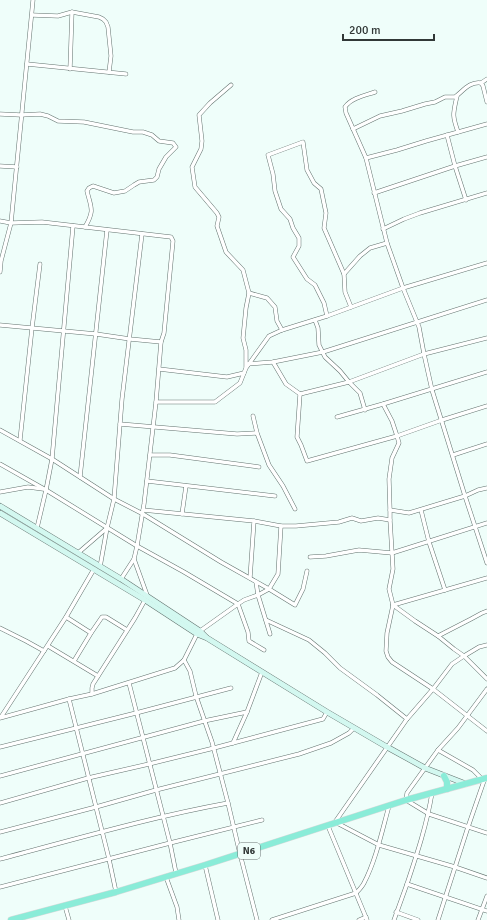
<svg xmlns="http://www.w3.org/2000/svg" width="487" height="920" font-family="Signika,sans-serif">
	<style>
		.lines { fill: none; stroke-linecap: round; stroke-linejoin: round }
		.minor-casing { stroke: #63736f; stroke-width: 4.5 }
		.secondary-casing { stroke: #63736f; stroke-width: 6 }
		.trunk-casing { stroke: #dadbdb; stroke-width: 7 }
		.minor { stroke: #fff; stroke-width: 3.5 }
		.secondary { stroke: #d3f8f0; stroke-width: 5 }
		.trunk { stroke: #8aecd8; stroke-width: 6 }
		.labels { text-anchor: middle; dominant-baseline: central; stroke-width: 3; stroke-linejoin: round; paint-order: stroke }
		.shield { fill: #effefa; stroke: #6a7372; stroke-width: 1 }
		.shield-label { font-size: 10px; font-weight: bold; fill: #313837 }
	</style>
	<rect width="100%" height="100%" fill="#effefa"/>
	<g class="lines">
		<defs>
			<g id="minor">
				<polyline points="32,15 58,16 72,12 99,17 103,19 106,22 108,27 111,56 109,72"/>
				<polyline points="27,64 126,74"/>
				<polyline points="70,69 72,12"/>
				<polyline points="481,83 487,79"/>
				<polyline points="231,85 210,103 199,115 202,141 201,149 192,167 195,187 217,213 219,217 217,226 226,252 243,270 249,293 246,308 243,338 246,350 246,367"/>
				<path d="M375,92C366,95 351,98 345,107L346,113L366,158L387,243L403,288L419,327L424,354L432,390L465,496L487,563"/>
				<path d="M457,96C453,114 452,115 458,132"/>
				<path d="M0,114L21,115L40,114L48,116L58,121L84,122L133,132H143L152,135L159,141L173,143L176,147L166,157L159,169L157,177L154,180L139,182L134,185L125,191L114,193L93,186L89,188L87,191C91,208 95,210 85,227"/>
				<path d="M353,129L380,116L402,111L425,104L435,102L445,97H455C463,91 470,81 481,83L483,86L487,102"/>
				<polyline points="447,135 455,166 466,200"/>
				<polyline points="366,158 397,150 426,141 487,124"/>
				<polyline points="0,166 17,167"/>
				<polyline points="374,193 455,166 487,157"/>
				<polyline points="0,221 11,223 42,222 171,237 173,241 164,333 161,342 156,402"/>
				<polyline points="383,229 404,219 420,213 487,193"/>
				<polyline points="0,272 1,261 11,223 33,0"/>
				<polyline points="344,274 360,256 370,248 387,243"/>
				<polyline points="249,293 267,298 275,307 277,321 282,330"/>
				<polyline points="327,316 324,303 315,285 307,279 293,257 299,246 299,238 293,228 290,219 281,209 275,191 273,174 268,155 303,142 307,170 314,183 321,189 326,213 324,228 344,274 345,292 351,307"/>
				<polyline points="315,320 318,328 319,345 325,357 340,371 349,382 360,393 365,410"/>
				<polyline points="0,325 96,334 130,339 161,342"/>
				<polyline points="273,362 286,384 300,394 297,437 301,445 307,461 397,436 442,420 487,406"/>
				<polyline points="247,364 273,362 323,352 487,300"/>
				<polyline points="159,369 227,377 244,373"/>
				<polyline points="300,394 349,382 424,354 487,338"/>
				<polyline points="383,404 392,421 397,436 399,443 392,458 389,479 390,510 390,520 393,569 389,589 393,605 387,633 386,651 388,657 392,662 433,689 487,731"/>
				<polyline points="253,416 257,433 269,465 283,486 295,509"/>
				<polyline points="337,417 383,404 487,372"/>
				<polyline points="120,424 237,434 257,433"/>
				<polyline points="0,430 52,459 114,499 143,514 221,562 269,589 295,605 303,589 307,571"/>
				<polyline points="20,440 32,328 40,264"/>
				<polyline points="150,455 170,455 259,467"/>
				<polyline points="453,455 487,444"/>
				<polyline points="0,464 46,490 137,546 184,572 238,604 248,632 249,641 264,650"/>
				<polyline points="80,477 107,230"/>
				<polyline points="147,481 275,496"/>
				<polyline points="0,492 28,487 43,489"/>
				<polyline points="143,510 254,521 250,578"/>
				<polyline points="390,510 409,513 465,496 478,490 487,488"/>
				<polyline points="421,510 429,542 445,590"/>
				<polyline points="182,514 186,486"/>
				<polyline points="254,521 281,526 296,526 339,522 352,518 361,521 378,518 390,520"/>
				<polyline points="37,528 46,490 52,459 73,226"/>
				<polyline points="78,553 107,528"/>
				<polyline points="310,557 326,556 359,550 392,553 487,523"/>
				<polyline points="134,559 147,595"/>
				<polyline points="100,567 107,528 114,499 122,399 142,234"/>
				<polyline points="121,579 134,559 137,546 144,504 156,402 215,402 240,383 246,368 269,336 282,330 327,316 403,288 487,263"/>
				<polyline points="256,582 258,595 270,634"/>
				<polyline points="393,605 415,621 438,636 454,649 464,656 487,679"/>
				<polyline points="393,605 487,578"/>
				<polyline points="66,617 91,633"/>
				<polyline points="266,620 309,640 325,653 340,668 377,695 407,719"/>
				<polyline points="0,628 26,641 44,651"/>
				<polyline points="438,636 471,619 482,613 487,611"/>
				<polyline points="48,646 98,676"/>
				<polyline points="184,660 190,671 196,696 212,742 228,803 240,854 257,920"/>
				<polyline points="74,661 91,633 102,617 106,617 127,630"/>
				<polyline points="129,683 170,843 176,873"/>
				<polyline points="487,689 458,728 438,750 407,793 406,800 429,814 487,833"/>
				<polyline points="92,694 92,688 93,684 135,618 145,600"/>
				<polyline points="69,699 109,859 116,892"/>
				<polyline points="1,717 66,617 94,569"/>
				<polyline points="0,718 69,699 92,694 175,668 184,660 197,634 200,631 238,604 244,600 258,595 269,589 278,574 281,526"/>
				<polyline points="233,743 247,712 262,672"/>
				<polyline points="0,747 136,713 231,688"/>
				<polyline points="438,750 473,770 482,779"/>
				<polyline points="0,776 204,721 247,712"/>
				<path d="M432,793C427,824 417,854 407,884L487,911"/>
				<polyline points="0,803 88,778 149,764 214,748 323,719 327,712"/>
				<polyline points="335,822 407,719 433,689 452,664 464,656 479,647 487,645"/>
				<polyline points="337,823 379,845 455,867 487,878"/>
				<polyline points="328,826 367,920"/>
				<polyline points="0,832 96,807 156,790 299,754 331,743 349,733 354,728"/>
				<path d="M0,859C76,839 151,817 228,803"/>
				<polyline points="205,865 218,920"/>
				<polyline points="166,877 177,907 179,920"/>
				<polyline points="0,887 170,843 262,820"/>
				<polyline points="65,906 69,920"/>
				<polyline points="396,912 418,920"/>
				<path d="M272,920L356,893C359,890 362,887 364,883C376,860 382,831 389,806"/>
				<polyline points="359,920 366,917"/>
				<polyline points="394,920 407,884"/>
				<polyline points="438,920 468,827 485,778"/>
				<polyline points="478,920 487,896"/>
			</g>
			<g id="secondary">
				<polyline points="0,506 121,579 200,631 206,637"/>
				<polyline points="0,513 145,600 197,634 207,638 327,712 387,747 425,768 466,784"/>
			</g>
			<g id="trunk">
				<polyline points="444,776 447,782 447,789"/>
				<polyline points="11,920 116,892 205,865 406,800 487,778"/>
			</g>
		</defs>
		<use href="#minor" class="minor-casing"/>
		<use href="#secondary" class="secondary-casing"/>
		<use href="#trunk" class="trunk-casing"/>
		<use href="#minor" class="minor"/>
		<use href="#secondary" class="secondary"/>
		<use href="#trunk" class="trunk"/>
	</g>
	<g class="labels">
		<rect class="shield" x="238" y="843" width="22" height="16" rx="3"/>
		<g class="shield-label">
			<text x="249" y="851">N6</text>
		</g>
	</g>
	<path d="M343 34v6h91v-6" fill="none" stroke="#313837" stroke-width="2"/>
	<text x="349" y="34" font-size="12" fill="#313837" stroke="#effefa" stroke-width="3" paint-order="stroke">200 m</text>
</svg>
